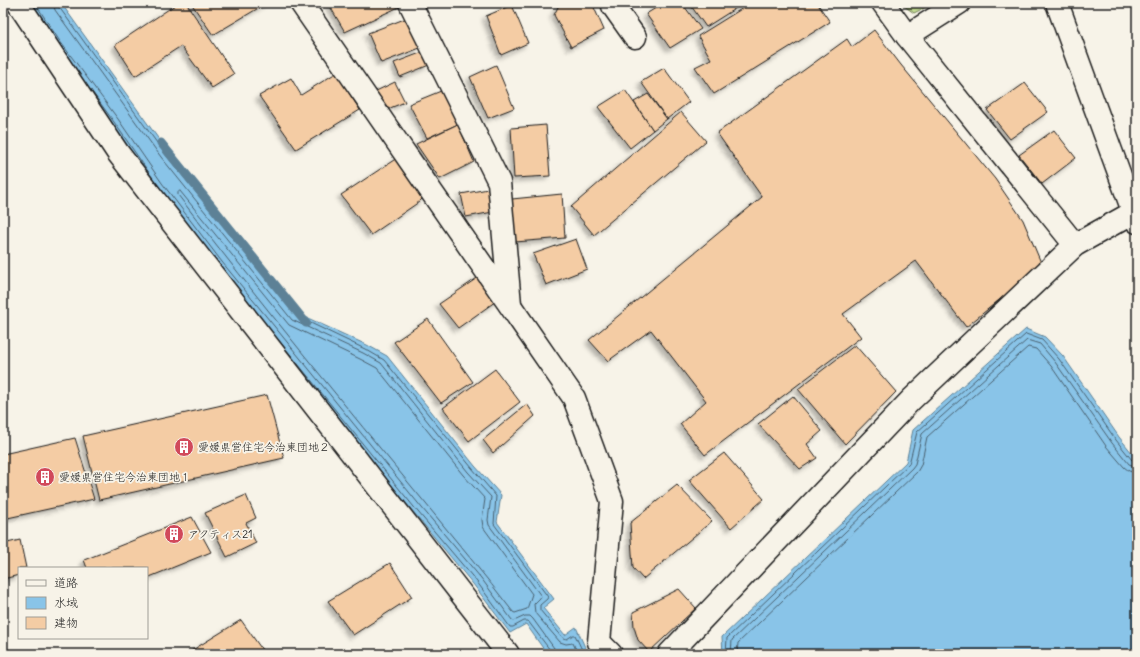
<svg xmlns="http://www.w3.org/2000/svg" width="1140" height="657" font-family="Delius,'Klee One',sans-serif">
	<style>
		.green { fill: #c2db91; stroke: #6f7c56 }
		.water { fill: #89c4e8; stroke: #5d8196 }
		.lines { fill: none; stroke-linecap: round; stroke-linejoin: round }
		.shore { stroke: #485f6e; stroke-width: 1 }
		.stream { stroke: #5d8196; stroke-width: 9 }
		.building { fill: #f4cca4; stroke: #1c1c1c; filter: url(#shadow) }
		.street-casing { stroke: #1c1c1c; stroke-width: 25 }
		.secondary-casing { stroke: #1c1c1c; stroke-width: 25 }
		.street { stroke: #f7f3e8; stroke-width: 22 }
		.secondary { stroke: #f7f3e8; stroke-width: 22 }
		.labels { text-anchor: middle; dominant-baseline: central; stroke-width: 3.5; stroke-linejoin: round; paint-order: stroke }
		.poi-label { font-size: 11px; fill: #1c1c1c; stroke: #f7f3e8; text-anchor: start }
	</style>
	<defs>
		<filter id="shadow"><feDropShadow dx="-3.5" dy="3.5" stdDeviation="2" flood-color="#0004"/></filter>
	</defs>
	<rect width="100%" height="100%" fill="#f7f3e8"/>
	<filter id="ink" filterUnits="userSpaceOnUse"><feTurbulence type="fractalNoise" baseFrequency=".025" numOctaves="2"/><feDisplacementMap in="SourceGraphic" scale="8" xChannelSelector="R" yChannelSelector="G"/><feConvolveMatrix kernelMatrix="1 2 1 2 8 2 1 2 1" color-interpolation-filters="sRGB"/></filter>
	<g filter="url(#ink)">
		<polygon class="green" points="900,3 934,3 914,13"/>
		<g class="water">
			<polygon points="24,3 61,3 168,152 299,314 367,345 387,356 475,466 501,495 497,522 554,599 543,608 565,635 576,627 588,654 547,654 526,624 510,633 473,584 415,514 317,394 154,188"/>
			<polygon points="1026,329 1045,337 1063,356 1119,437 1137,459 1137,654 723,654 722,637 906,462 913,430"/>
		</g>
		<g class="lines">
			<g class="shore">
				<polyline points="35,3 59,40 118,119 162,183 222,262 422,508 481,578 512,620 514,621 525,616 530,616 533,619 554,648 555,654"/>
				<polyline points="53,3 55,10 161,157 292,320 363,353 381,363 468,472 491,497 488,520 489,525 541,596 540,598 534,604 535,613 560,642 566,644 573,643 578,654"/>
				<polyline points="58,3 59,7 165,154 296,316 365,349 384,360 472,468 496,496 494,524 548,597 547,599 540,605 540,610 563,638 567,639 573,635 575,635 584,654"/>
				<polyline points="90,89 114,122 152,177"/>
				<path d="M180,191L289,325L360,359L377,368L463,475L485,499L482,520L483,527L532,594L527,609L515,613L513,612C485,575 455,540 426,504C342,402 258,300 178,195V193Z"/>
				<polyline points="277,338 418,512 477,582 510,627 513,627 524,621 528,621 550,650 550,654"/>
				<polyline points="726,654 727,638 909,464 917,432 1026,334 1042,340 1059,359 1116,440 1132,460 1137,461"/>
				<polyline points="731,654 732,640 912,468 915,464 922,434 1027,340 1040,344 1055,362 1112,443 1129,464 1137,467"/>
				<polyline points="737,654 738,643 917,472 921,465 927,437 1028,347 1036,349 1051,366 1106,446 1124,467 1129,471 1137,473"/>
			</g>
			<polyline class="stream" points="161,143 306,323"/>
		</g>
		<g class="building">
			<polygon points="178,3 186,3 234,74 212,88 181,46 135,76 115,45"/>
			<polygon points="191,3 267,3 213,35"/>
			<polygon points="328,3 397,3 399,7 345,32"/>
			<polygon points="560,3 592,3 604,30 571,47 554,15"/>
			<polygon points="664,3 682,3 701,29 670,48 646,14"/>
			<polygon points="689,3 744,3 706,27"/>
			<polygon points="751,3 817,3 830,22 714,94 695,67 711,59 698,36"/>
			<polygon points="512,5 528,43 501,55 486,16"/>
			<polygon points="407,18 420,48 381,63 368,33"/>
			<polygon points="874,30 901,65 995,179 1023,220 1042,265 966,327 916,261 843,314 861,337 705,455 680,424 706,401 651,330 608,361 589,340 762,197 717,133 847,39 852,47"/>
			<polygon points="423,52 429,65 400,77 394,63"/>
			<polygon points="496,65 514,108 488,118 470,77"/>
			<polygon points="664,68 689,102 667,119 641,82"/>
			<polygon points="336,73 360,110 296,149 259,96 291,78 301,95"/>
			<polygon points="395,82 405,102 385,110 374,92"/>
			<polygon points="1025,83 1048,112 1010,139 987,110"/>
			<polygon points="625,90 653,130 630,148 598,107"/>
			<polygon points="441,91 458,124 427,138 409,104"/>
			<polygon points="648,94 667,119 653,130 634,102"/>
			<polygon points="681,112 706,141 594,235 571,207"/>
			<polygon points="458,124 474,162 440,179 416,144"/>
			<polygon points="546,125 550,176 514,178 511,128"/>
			<polygon points="1054,130 1076,158 1042,184 1019,155"/>
			<polygon points="400,156 425,196 419,202 371,235 341,195"/>
			<polygon points="488,189 493,212 466,217 461,194"/>
			<polygon points="562,194 565,238 515,242 512,199"/>
			<polygon points="576,239 587,269 546,285 533,254"/>
			<polygon points="483,274 499,299 458,328 439,304"/>
			<polygon points="428,319 473,382 441,403 394,342"/>
			<polygon points="855,345 896,392 845,444 798,389"/>
			<polygon points="495,369 520,402 469,441 443,408"/>
			<polygon points="267,395 284,458 99,500 83,436"/>
			<polygon points="793,396 822,431 807,444 817,458 800,469 758,424"/>
			<polygon points="527,404 535,416 493,453 483,440"/>
			<polygon points="75,438 94,499 3,519 3,454"/>
			<polygon points="724,453 764,499 731,528 689,480"/>
			<polygon points="677,485 712,521 643,579 633,568 630,523"/>
			<polygon points="246,495 256,518 246,523 256,543 227,557 205,513"/>
			<polygon points="192,517 211,552 147,578 147,568 87,568 84,560"/>
			<polygon points="20,540 26,568 19,568 19,575 3,579 3,544"/>
			<polygon points="390,563 412,597 353,635 328,601"/>
			<polygon points="679,589 696,608 649,652 638,640 634,627 633,612"/>
			<polygon points="241,620 265,654 186,654"/>
		</g>
		<g class="lines">
			<defs>
				<g id="street">
					<polyline points="18,3 118,153 508,654"/>
					<polyline points="301,3 574,398 612,501 599,642 611,654"/>
					<polyline points="410,3 499,182 510,304"/>
					<polyline points="618,3 613,6 635,37"/>
					<polyline points="883,3 907,36 1075,245"/>
					<polyline points="907,36 959,3"/>
					<polyline points="669,654 911,400 1075,245 1134,212"/>
				</g>
				<polyline id="secondary" points="1057,3 1137,222"/>
			</defs>
			<use href="#street" class="street-casing"/>
			<use href="#secondary" class="secondary-casing"/>
			<use href="#street" class="street"/>
			<use href="#secondary" class="secondary"/>
		</g>
	</g>
	<defs>
		<symbol id="building-disc" viewBox="-11 -11 22 22"><circle r="9.5" fill="#d1495b" stroke="#f7f3e8"/><path d="M-4-6H4V6H1V3H-1V6H-4ZM-2.5-4.3h1.7v1.8h-1.7ZM.8-4.3h1.7v1.8H.8ZM-2.5-1h1.7V.8h-1.7ZM.8-1h1.7V.8H.8Z" fill="#fff"/></symbol>
	</defs>
	<g fill-rule="evenodd">
		<use href="#building-disc" x="173" y="436" width="22" height="22"/>
		<use href="#building-disc" x="34" y="466" width="22" height="22"/>
		<use href="#building-disc" x="163" y="523" width="22" height="22"/>
	</g>
	<g class="labels">
		<g class="poi-label">
			<text x="198" y="447">愛媛県営住宅今治東団地２</text>
			<text x="59" y="477">愛媛県営住宅今治東団地１</text>
			<text x="188" y="534">アクティス21</text>
		</g>
	</g>
	<rect width="1140" height="657" fill="none" stroke="#f7f3e8" stroke-width="16"/>
	<rect x="8" y="8" width="1124" height="641" fill="none" stroke="#1c1c1c" stroke-width="1.5" filter="url(#ink)"/>
	<rect x="18" y="567" width="130" height="72" fill="#f7f3e8" stroke="#9f9d96"/>
	<rect x="26" y="580" width="20" height="6" fill="#f7f3e8" stroke="#9f9d96"/>
	<text x="54" y="587" font-size="12" fill="#1c1c1c">道路</text>
	<rect x="26" y="597" width="20" height="12" fill="#89c4e8" stroke="#9f9d96"/>
	<text x="54" y="607" font-size="12" fill="#1c1c1c">水域</text>
	<rect x="26" y="617" width="20" height="12" fill="#f4cca4" stroke="#9f9d96"/>
	<text x="54" y="627" font-size="12" fill="#1c1c1c">建物</text>
</svg>
